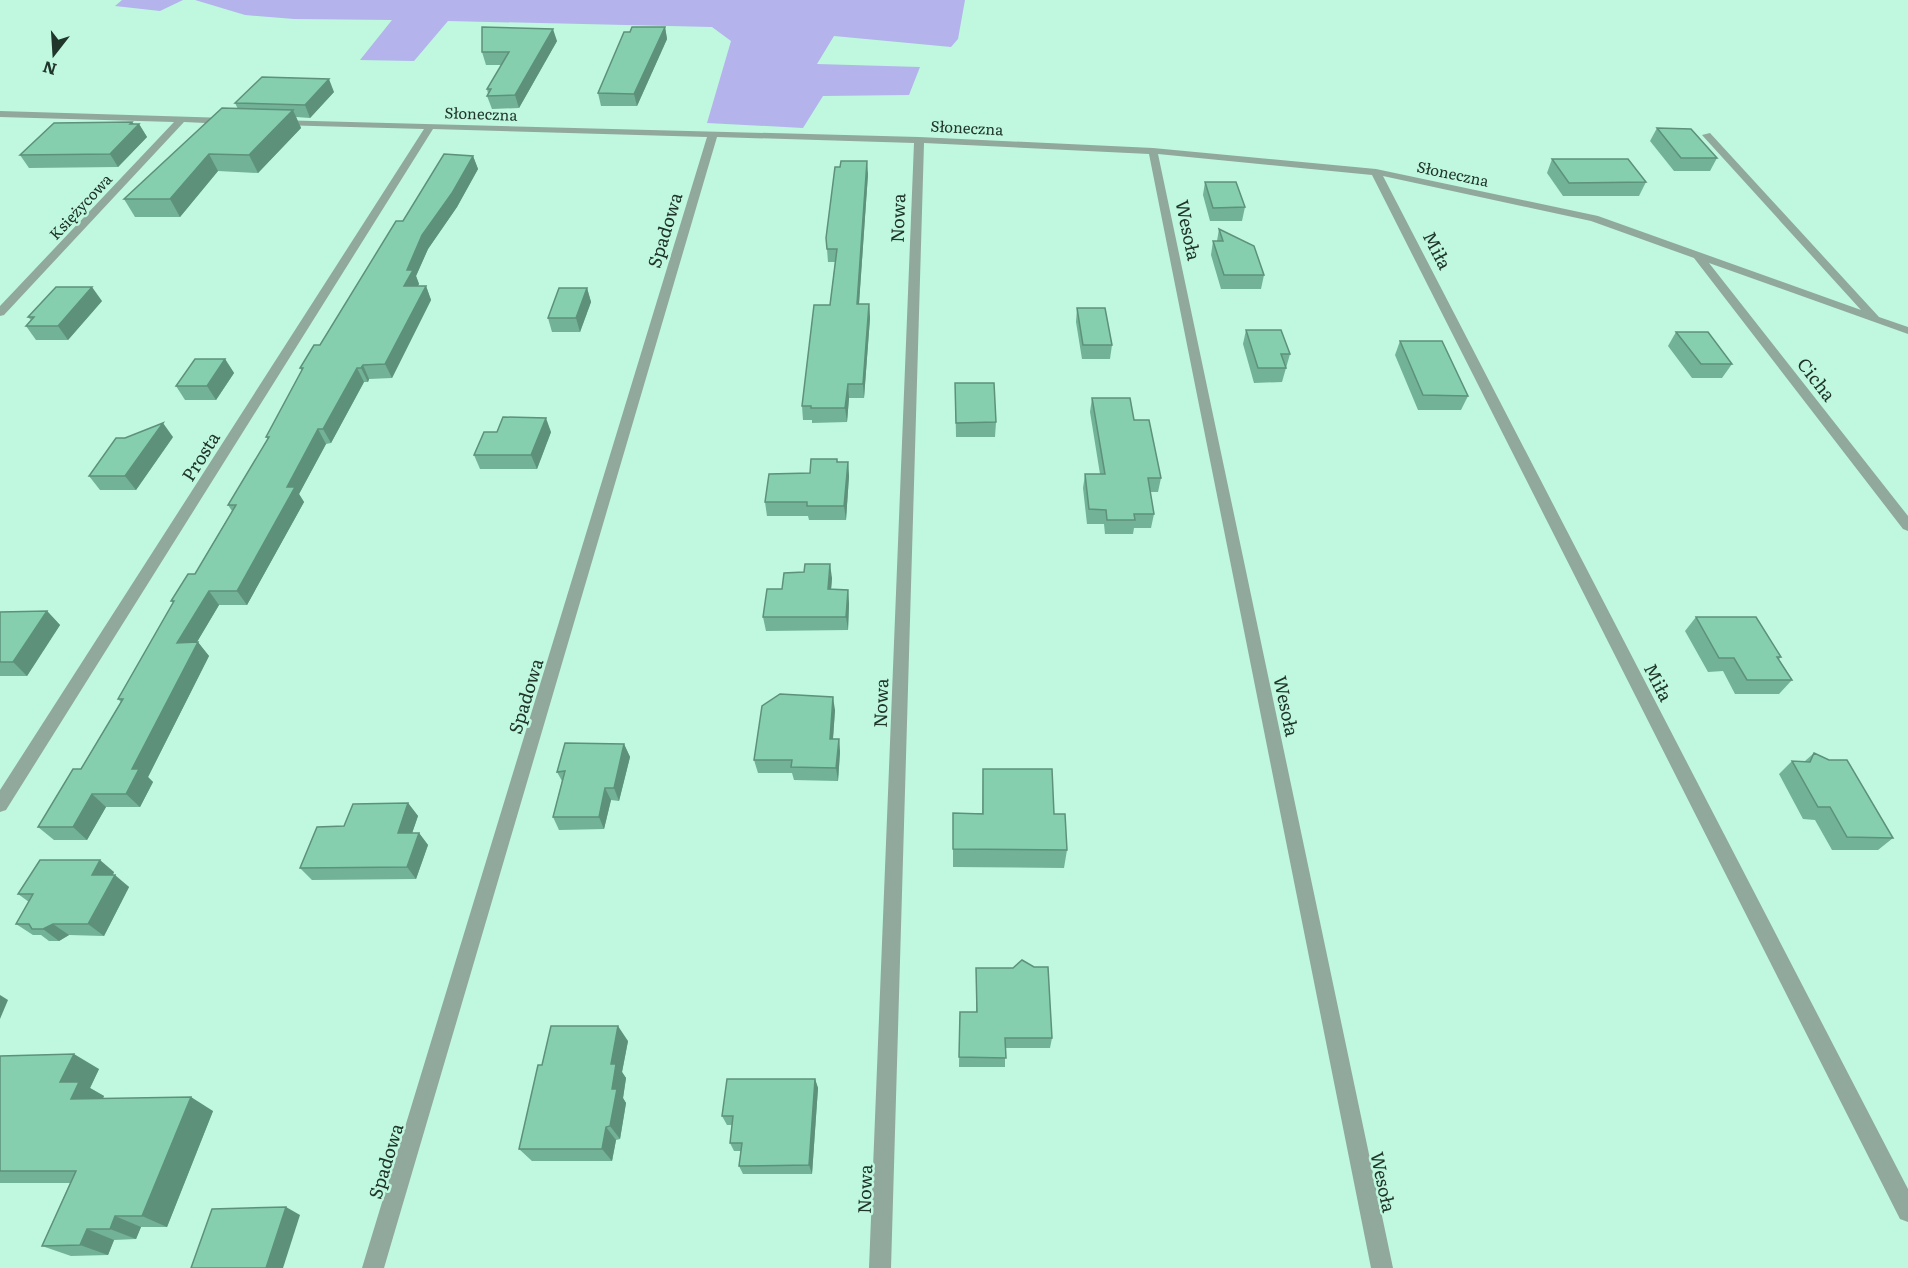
<svg xmlns="http://www.w3.org/2000/svg" width="1908" height="1268" font-family="Literata,serif">
	<style>
		.green { fill: #b4b3eb }
		.lines { fill: none; stroke-linecap: round; stroke-linejoin: round }
		.minor { fill: #91a89d; fill-rule: evenodd }
		.wall { fill: #72b296 }
		.shaded-wall { fill: #5d917a }
		.building { fill: #85cfaf; stroke: #5d917a; stroke-width: 1.5 }
		.labels { text-anchor: middle; dominant-baseline: central; stroke-width: 5; stroke-linejoin: round; paint-order: stroke }
		.far-street-label { font-size: 15px; fill: #20362c; stroke: #bff8de }
		.street-label { font-size: 18px; fill: #20362c; stroke: #bff8de }
	</style>
	<rect width="100%" height="100%" fill="#bff8de"/>
	<g class="green">
		<polygon points="122,0 183,0 160,11 115,6"/>
		<polygon points="195,0 965,0 958,39 951,47 834,36 817,64 920,67 909,95 823,96 803,128 707,123 731,41 712,27 448,21 414,61 360,60 392,20 294,19 245,15"/>
	</g>
	<g class="lines">
		<g class="minor">
			<polygon points="0,111 227,118 232,121 227,124 184,122 4,315 0,316 0,306 174,122 0,117"/>
			<polygon points="275,120 919,137 1153,148 1376,169 1598,216 1861,310 1702,135 1710,133 1879,317 1908,327 1908,334 1709,263 1908,516 1908,531 1903,529 1694,258 1591,221 1383,176 1908,1189 1908,1222 1900,1219 1372,175 1158,154 1393,1268 1371,1268 1149,154 924,143 891,1268 869,1268 914,143 717,137 384,1268 362,1268 707,137 433,129 6,810 0,812 0,790 424,129 278,125 275,124"/>
		</g>
	</g>
	<g class="wall">
		<polygon points="665,27 667,39 637,106 601,106 598,93 630,32"/>
		<polygon points="557,41 519,108 492,109 487,96 488,94 487,89 502,65 486,65 482,52"/>
		<polygon points="334,92 310,118 296,117 301,128 258,173 218,171 180,217 135,217 124,199 238,109 235,103"/>
		<polygon points="132,122 134,124 139,124 147,137 118,167 29,168 20,155"/>
		<polygon points="1657,128 1717,158 1710,171 1674,171 1650,141"/>
		<polygon points="473,156 478,169 457,207 428,249 416,276 419,284 418,286 426,286 431,300 392,378 369,379 368,382 364,382 331,443 326,444 299,494 304,502 247,605 219,605 197,642 209,656 148,777 153,782 140,807 106,807 87,840 54,840 38,827 81,769 121,702 118,699 173,603 171,601 195,574 232,511 228,505 268,439 266,437 302,371 300,368 320,345 403,221"/>
		<polygon points="1552,159 1646,182 1639,196 1563,196 1547,173"/>
		<polygon points="868,174 859,304 869,304 870,318 864,398 849,398 847,422 812,423 812,420 803,420 802,406 830,305 835,262 828,262 827,249"/>
		<polygon points="1205,182 1245,207 1242,221 1210,221 1203,195"/>
		<polygon points="1219,229 1264,275 1261,289 1221,289 1211,255 1213,241 1217,241"/>
		<polygon points="587,288 591,302 580,332 552,332 548,318"/>
		<polygon points="102,301 68,340 36,340 26,326 31,320 28,317"/>
		<polygon points="1077,308 1112,345 1110,359 1082,359 1076,322"/>
		<polygon points="1246,330 1290,354 1282,382 1254,383 1243,344"/>
		<polygon points="1676,332 1732,364 1722,378 1692,378 1668,346"/>
		<polygon points="1400,341 1468,396 1461,410 1418,410 1395,355"/>
		<polygon points="225,359 234,373 216,400 185,400 176,386"/>
		<polygon points="955,383 996,422 995,437 956,437"/>
		<polygon points="1092,398 1134,420 1161,478 1158,492 1150,492 1154,514 1151,528 1134,528 1133,534 1105,534 1104,524 1087,524 1083,488 1085,474 1100,474 1090,412"/>
		<polygon points="497,432 551,432 537,469 480,469 474,455"/>
		<polygon points="173,437 136,490 100,490 89,476"/>
		<polygon points="838,462 848,462 849,476 846,520 809,520 808,516 767,516 765,502 810,473"/>
		<polygon points="832,578 831,589 848,590 849,604 848,630 766,631 763,617 782,589"/>
		<polygon points="47,611 60,625 27,676 0,676 0,612"/>
		<polygon points="1696,617 1781,657 1779,659 1792,680 1779,694 1735,694 1723,671 1708,672 1685,631"/>
		<polygon points="835,710 833,739 839,739 840,752 838,781 794,780 792,773 758,773 754,760"/>
		<polygon points="624,744 630,757 619,801 611,800 604,829 559,830 553,817 562,781 557,772"/>
		<polygon points="1814,753 1893,838 1878,850 1832,850 1815,820 1803,819 1779,774 1792,761 1805,761"/>
		<polygon points="983,769 1054,814 1067,850 1064,868 953,867 953,813 982,813"/>
		<polygon points="408,803 418,816 412,833 419,833 428,845 416,879 312,880 300,868 344,826"/>
		<polygon points="114,872 113,875 129,887 104,936 69,935 59,941 49,941 41,935 33,935 16,924 29,902 18,894"/>
		<polygon points="976,968 1052,1038 1050,1048 1005,1048 1005,1067 959,1067 960,1012 976,1012"/>
		<polygon points="628,1041 622,1072 626,1078 623,1098 626,1103 620,1139 616,1140 612,1161 532,1161 519,1149 542,1065"/>
		<polygon points="0,1056 99,1069 90,1088 104,1096 103,1098 213,1111 167,1227 141,1227 136,1239 114,1240 108,1255 71,1256 42,1246 70,1183 0,1183"/>
		<polygon points="815,1079 818,1088 812,1174 743,1174 739,1166 741,1151 734,1151 730,1143 732,1125 727,1125 722,1116"/>
	</g>
	<g class="shaded-wall">
		<polygon points="665,27 667,39 637,106 634,94"/>
		<polygon points="553,29 557,41 519,108 515,95"/>
		<polygon points="329,79 334,92 310,118 305,105"/>
		<polygon points="293,110 301,128 258,173 249,155"/>
		<polygon points="132,122 136,128 139,124 147,137 118,167 110,154"/>
		<polygon points="209,154 218,171 180,217 170,199"/>
		<polygon points="473,156 478,169 457,207 428,249 416,276 419,284 410,300 404,286 407,270 422,235"/>
		<polygon points="867,161 868,174 858,318 857,304"/>
		<polygon points="426,286 431,300 392,378 385,364"/>
		<polygon points="92,287 102,301 68,340 58,326"/>
		<polygon points="587,288 591,302 580,332 576,318"/>
		<polygon points="869,304 870,318 864,398 863,384"/>
		<polygon points="225,359 234,373 216,400 207,386"/>
		<polygon points="363,365 369,379 368,382 361,368"/>
		<polygon points="357,368 364,382 331,443 323,429"/>
		<polygon points="848,384 849,398 847,422 845,408"/>
		<polygon points="546,418 551,432 537,469 531,455"/>
		<polygon points="163,423 173,437 136,490 125,476"/>
		<polygon points="318,429 326,444 299,494 304,502 247,605 237,591 287,487"/>
		<polygon points="848,462 849,476 846,520 844,506"/>
		<polygon points="830,564 832,578 830,603 828,589"/>
		<polygon points="848,590 849,604 848,630 846,617"/>
		<polygon points="209,591 219,605 188,657 177,643"/>
		<polygon points="47,611 60,625 27,676 13,662"/>
		<polygon points="198,642 209,656 148,777 153,782 140,807 126,794 132,769"/>
		<polygon points="833,697 835,710 832,752 830,739"/>
		<polygon points="839,739 840,752 838,781 836,768"/>
		<polygon points="624,744 630,757 619,801 614,788"/>
		<polygon points="605,788 611,800 604,829 599,817"/>
		<polygon points="92,794 106,807 87,840 73,827"/>
		<polygon points="408,803 418,816 408,845 398,833"/>
		<polygon points="419,833 428,845 416,879 407,867"/>
		<polygon points="100,860 114,872 107,887 92,875"/>
		<polygon points="115,875 129,887 104,936 88,924"/>
		<polygon points="53,924 69,935 59,941 43,929"/>
		<polygon points="0,995 8,1000 0,1019"/>
		<polygon points="618,1026 628,1041 622,1072 626,1078 623,1098 626,1103 620,1139 610,1126 612,1089 611,1064"/>
		<polygon points="74,1054 99,1069 90,1088 104,1096 97,1112 71,1099 60,1082"/>
		<polygon points="815,1079 818,1088 812,1174 809,1165"/>
		<polygon points="191,1097 213,1111 167,1227 142,1216"/>
		<polygon points="606,1127 616,1140 612,1161 602,1149"/>
		<polygon points="286,1207 300,1215 283,1268 266,1268"/>
		<polygon points="115,1216 141,1227 136,1239 110,1229"/>
		<polygon points="87,1229 114,1240 108,1255 80,1245"/>
	</g>
	<g class="building">
		<polygon points="482,27 553,29 515,95 487,96 491,89 487,89 509,52 482,52"/>
		<polygon points="632,27 665,27 634,94 598,93 624,32 630,32"/>
		<polygon points="262,77 329,79 305,105 235,103"/>
		<polygon points="222,108 293,110 249,155 209,154 170,199 124,199"/>
		<polygon points="132,122 130,124 139,124 110,154 20,155 54,123"/>
		<polygon points="1657,128 1691,129 1717,158 1681,158"/>
		<polygon points="444,154 473,156 452,193 422,235 407,270 413,270 404,286 426,286 385,364 363,365 361,368 357,368 323,429 318,429 287,487 295,487 237,591 209,591 177,643 198,642 132,769 139,769 126,794 92,794 73,827 38,827 73,769 81,769 123,699 118,699 174,601 171,601 188,574 195,574 236,505 228,505 269,437 266,437 303,368 300,368 314,345 320,345 396,221 403,221"/>
		<polygon points="1552,159 1628,159 1646,182 1569,183"/>
		<polygon points="841,161 867,161 857,304 869,304 863,384 848,384 845,408 811,408 811,406 802,406 814,305 830,305 837,249 827,249 826,238 835,167 840,167"/>
		<polygon points="1205,182 1236,182 1245,207 1213,208"/>
		<polygon points="1219,229 1254,246 1264,275 1224,275 1213,241 1223,241"/>
		<polygon points="56,287 92,287 58,326 26,326 34,317 28,317"/>
		<polygon points="559,288 587,288 576,318 548,318"/>
		<polygon points="1077,308 1105,308 1112,345 1083,345"/>
		<polygon points="1246,330 1281,330 1290,354 1281,354 1286,368 1258,368"/>
		<polygon points="1676,332 1708,332 1732,364 1701,364"/>
		<polygon points="1400,341 1442,341 1468,396 1423,395"/>
		<polygon points="195,359 225,359 207,386 176,386"/>
		<polygon points="955,383 994,383 996,422 956,423"/>
		<polygon points="1092,398 1130,398 1134,420 1149,420 1161,478 1148,478 1154,514 1134,514 1135,520 1107,520 1106,510 1089,509 1085,474 1105,474"/>
		<polygon points="503,417 546,418 531,455 474,455 484,432 497,432"/>
		<polygon points="163,423 125,476 89,476 116,438 125,438"/>
		<polygon points="811,459 837,459 837,462 848,462 844,506 807,506 807,502 765,502 769,474 810,473"/>
		<polygon points="805,564 830,564 828,589 848,590 846,617 763,617 767,589 782,589 784,573 804,572"/>
		<polygon points="47,611 13,662 0,662 0,612"/>
		<polygon points="1696,617 1756,617 1781,657 1777,657 1792,680 1747,680 1734,658 1719,658"/>
		<polygon points="780,694 833,697 830,739 839,739 836,768 791,767 792,760 754,760 762,706"/>
		<polygon points="565,743 624,744 614,788 605,788 599,817 553,817 565,771 557,772"/>
		<polygon points="1814,753 1829,760 1847,760 1893,838 1847,837 1830,807 1818,807 1792,761 1810,762"/>
		<polygon points="983,769 1052,769 1054,814 1065,814 1067,850 953,849 953,813 983,814"/>
		<polygon points="408,803 398,833 419,833 407,867 300,868 317,827 344,826 353,804"/>
		<polygon points="40,860 100,860 92,875 115,875 88,924 53,924 43,929 32,929 29,924 16,924 33,894 18,894"/>
		<polygon points="1022,960 1034,967 1048,967 1052,1038 1005,1038 1006,1058 959,1057 960,1012 977,1012 976,968 1013,968"/>
		<polygon points="551,1026 618,1026 611,1064 616,1064 612,1089 617,1089 610,1126 606,1127 602,1149 519,1149 538,1065 542,1065"/>
		<polygon points="74,1054 60,1082 79,1082 71,1099 191,1097 142,1216 115,1216 110,1229 87,1229 80,1245 42,1246 76,1171 0,1171 0,1056"/>
		<polygon points="727,1079 815,1079 809,1165 739,1166 742,1143 730,1143 733,1116 722,1116"/>
		<polygon points="286,1207 266,1268 191,1268 212,1209"/>
	</g>
	<g class="labels">
		<g class="far-street-label">
			<text transform="translate(481 113) rotate(2)">Słoneczna</text>
			<text transform="translate(967 127) rotate(3)">Słoneczna</text>
			<text transform="translate(1453 173) rotate(12)">Słoneczna</text>
			<text transform="translate(80 206) rotate(-47)">Księżycowa</text>
		</g>
		<g class="street-label">
			<text transform="translate(897 218) rotate(-88)">Nowa</text>
			<text transform="translate(664 230) rotate(-73)">Spadowa</text>
			<text transform="translate(1189 230) rotate(78)">Wesoła</text>
			<text transform="translate(1438 250) rotate(63)">Miła</text>
			<text transform="translate(1817 379) rotate(52)">Cicha</text>
			<text transform="translate(200 456) rotate(-58)">Prosta</text>
			<text transform="translate(1659 682) rotate(63)">Miła</text>
			<text transform="translate(525 696) rotate(-73)">Spadowa</text>
			<text transform="translate(880 703) rotate(-88)">Nowa</text>
			<text transform="translate(1287 706) rotate(78)">Wesoła</text>
			<text transform="translate(385 1161) rotate(-73)">Spadowa</text>
			<text transform="translate(1384 1182) rotate(78)">Wesoła</text>
			<text transform="translate(864 1189) rotate(-88)">Nowa</text>
		</g>
	</g>
	<g transform="translate(54 54) rotate(197)" stroke="#bff8de" stroke-width="4.5" paint-order="stroke">
	<path d="M0-4.5L10 22L0 15L-10 22Z" fill="#20362c"/>
	<text y="-9" font-size="16" font-weight="bold" text-anchor="middle" fill="#20362c">N</text>
	</g>
</svg>
